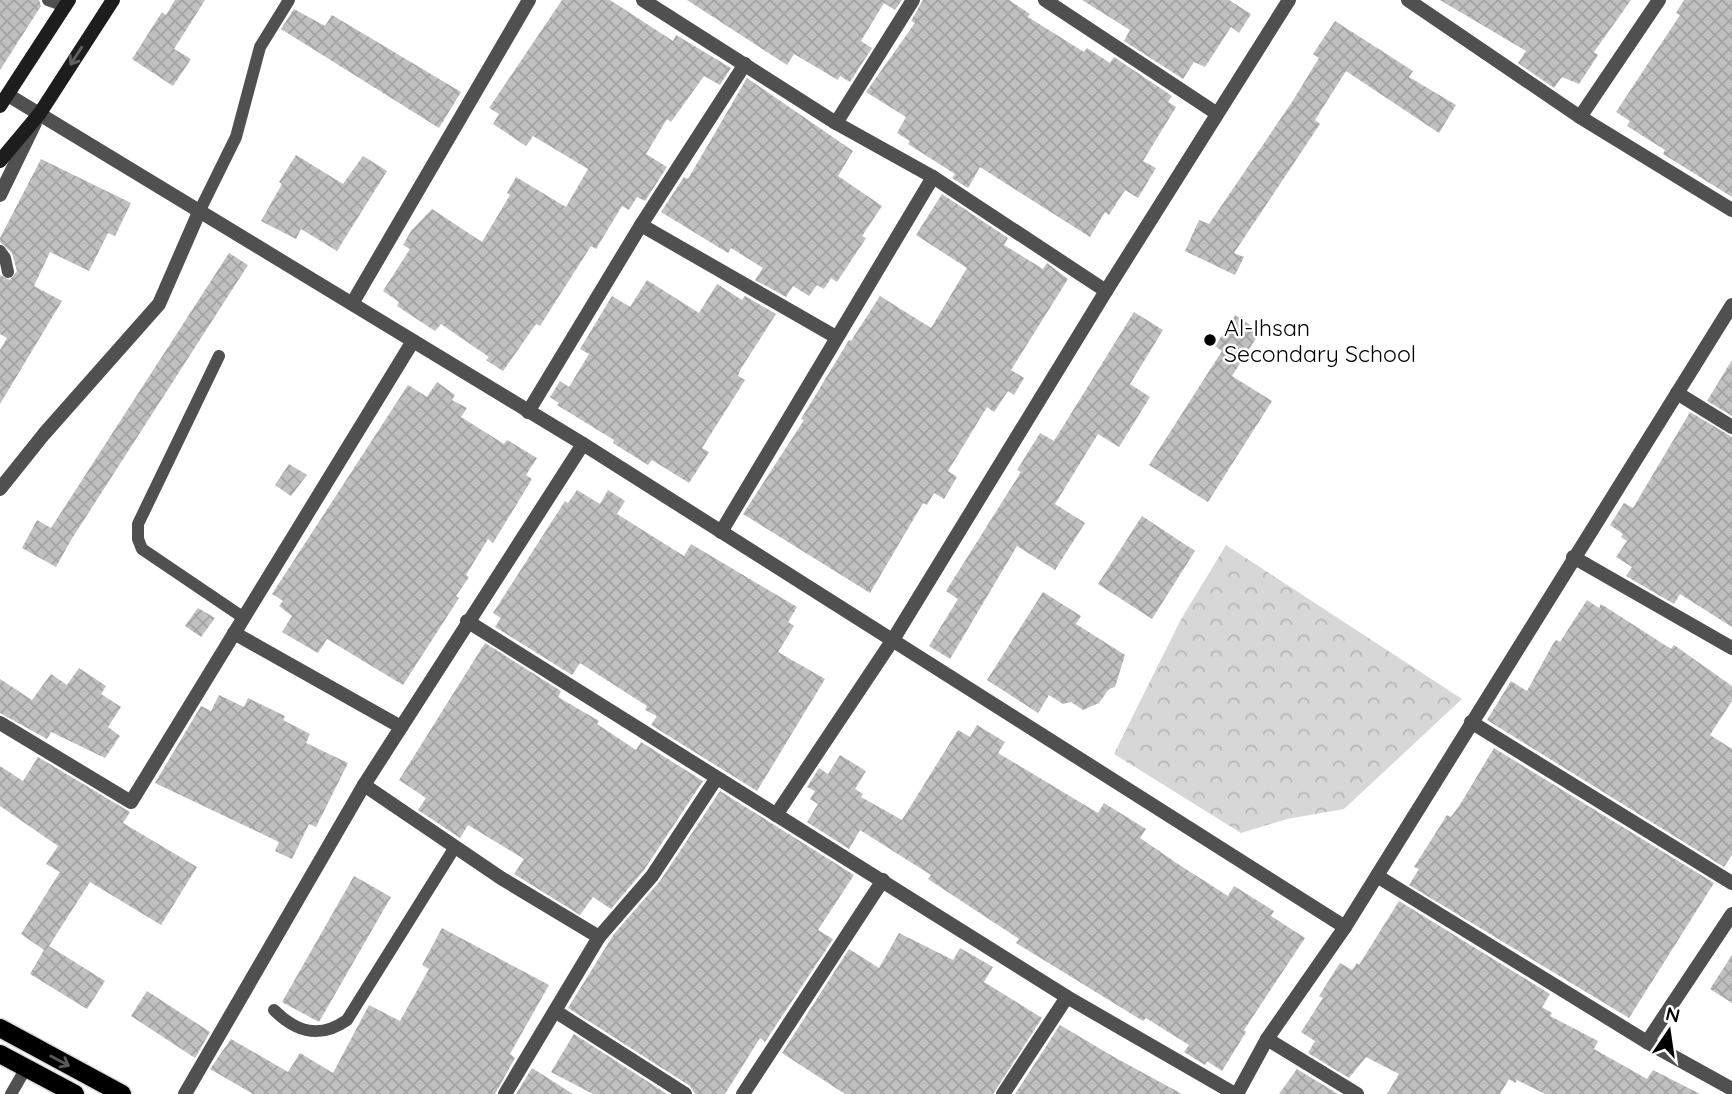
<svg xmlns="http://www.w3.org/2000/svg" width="1732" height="1094" font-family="Quicksand,sans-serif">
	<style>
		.park { fill: url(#park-crowns) }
		.building { fill: url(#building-cross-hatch) }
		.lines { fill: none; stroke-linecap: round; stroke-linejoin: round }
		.primary-casing { stroke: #dbdbdb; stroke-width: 21 }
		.lane { stroke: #505050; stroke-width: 12 }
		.street { stroke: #505050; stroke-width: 14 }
		.secondary { stroke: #1d1d1d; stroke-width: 14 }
		.primary { stroke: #000; stroke-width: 18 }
		.oneway { stroke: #616161 }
		.oneway2 { stroke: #595959 }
		.poi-dot { fill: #000; stroke: #fff; stroke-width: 2.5 }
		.labels { text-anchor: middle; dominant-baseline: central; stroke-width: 5; stroke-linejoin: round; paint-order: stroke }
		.poi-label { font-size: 23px; fill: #000; stroke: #fff; text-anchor: start }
	</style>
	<defs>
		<pattern id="park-crowns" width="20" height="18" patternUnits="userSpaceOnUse" patternTransform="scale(1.75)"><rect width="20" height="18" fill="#d7d7d7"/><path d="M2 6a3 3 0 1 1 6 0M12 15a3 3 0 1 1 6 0" fill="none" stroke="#b7b7b7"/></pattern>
		<pattern id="building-cross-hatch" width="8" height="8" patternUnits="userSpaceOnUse" patternTransform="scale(1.75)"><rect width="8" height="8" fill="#c0c0c0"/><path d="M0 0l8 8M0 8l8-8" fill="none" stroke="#a3a3a3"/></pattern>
	</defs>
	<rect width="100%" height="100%" fill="#fff"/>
	<polygon class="park" points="1226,545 1462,699 1344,809 1287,819 1241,833 1114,754 1180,621"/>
	<g class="building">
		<polygon points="0,0 39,0 41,6 0,70"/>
		<polygon points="175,0 205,0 174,49 191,59 173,86 132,59 162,12 166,15"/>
		<polygon points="562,0 610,0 673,41 676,35 731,68 720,85 704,76 671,122 667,119 646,154 667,167 645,201 637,197 629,210 622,206 596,249 591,246 540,326 536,324 503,371 486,360 489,357 441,324 435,331 397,306 399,302 383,291 410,249 403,245 411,231 432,209 482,242 510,195 507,193 516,177 566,207 588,169 533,136 526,146 493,124 499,114 489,108"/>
		<polygon points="687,0 902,0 895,10 884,3 861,41 872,48 850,82 840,76 838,80 794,54 787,65"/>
		<polygon points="923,0 1009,0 1030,14 1028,17 1084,52 1087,48 1110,63 1114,57 1172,96 1168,102 1176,107 1143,161 1156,168 1138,198 1125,190 1109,215 1105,212 1090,237 980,167 968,188 952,178 955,174 908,144 910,141 897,133 906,117 866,92 915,23 911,21"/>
		<polygon points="1082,0 1229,0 1251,14 1239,33 1231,27 1205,67 1194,62 1183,79 1124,41 1130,30"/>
		<polygon points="1440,0 1631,0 1594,52 1598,55 1579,84 1562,77 1554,88 1518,63 1526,51"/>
		<polygon points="1684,0 1732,0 1732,197 1663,154 1665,150 1627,126 1630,121 1616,112 1680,15 1676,13"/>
		<polygon points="294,9 325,26 332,15 461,92 439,128 281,29"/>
		<polygon points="1335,21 1413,71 1409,77 1456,105 1439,133 1346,71 1315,120 1320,124 1234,253 1244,257 1235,275 1185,251 1199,220 1209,224 1292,102 1319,58 1313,54"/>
		<polygon points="747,78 853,151 838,176 882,206 862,236 866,238 837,282 831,278 824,289 817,285 809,296 793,286 786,297 755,280 763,268 731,248 728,253 661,212 684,177 688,179"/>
		<polygon points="296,155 343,184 363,156 387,171 337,251 301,229 296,239 261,221 282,184 279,182"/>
		<polygon points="41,159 131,203 115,236 108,233 89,271 50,252 34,286 62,301 0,404 0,350 7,338 0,334 0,275 10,280 17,271 12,253 0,242 0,238"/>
		<polygon points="942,194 1008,238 1004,245 1043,269 1047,263 1068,279 1011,370 1024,378 1014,395 1008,391 994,412 987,407 948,471 957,477 944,499 934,493 927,505 923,503 870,593 743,514 804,420 801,419 849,340 851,341 880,296 931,328 967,268 916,235"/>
		<polygon points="229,253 248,265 71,540 56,567 22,548 37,520 51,528"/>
		<polygon points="647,280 699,313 717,284 742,300 745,296 776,314 740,370 738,376 745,380 702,448 709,452 689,483 652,460 648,465 613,443 614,440 557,405 559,403 550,397 560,381 569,387 589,354 580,349 612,296 630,307"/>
		<polygon points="1134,312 1163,330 1130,384 1150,397 1119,447 1098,434 1055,504 1085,523 1055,570 1017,546 950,659 929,646 958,599 946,591 1021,472 1017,470 1040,433 1054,441"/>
		<polygon points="1235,315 1260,332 1232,376 1272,401 1208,502 1149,465 1222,351 1215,346"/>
		<polygon points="1732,360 1732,416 1707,401"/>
		<polygon points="437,382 455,395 452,400 467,408 461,417 504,444 507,440 537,458 526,475 532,479 493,543 488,539 466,575 469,577 456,596 459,598 403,685 327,639 318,653 282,632 292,616 279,606 283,601 272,594 408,385 427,397"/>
		<polygon points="1690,412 1732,437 1732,627 1680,594 1674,604 1626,576 1632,567 1616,557 1627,541 1621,537 1623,534 1610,525 1624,503 1633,508"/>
		<polygon points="289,464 307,475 291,496 275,485"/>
		<polygon points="577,490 600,504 608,490 625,501 617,514 684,556 691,544 797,607 788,622 794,626 778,652 825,679 757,791 651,725 657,716 645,710 647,706 580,663 572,675 495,627 501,618 493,613 565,501 568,503"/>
		<polygon points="1142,516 1195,551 1152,619 1098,584"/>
		<polygon points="1043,592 1081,616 1076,624 1125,655 1115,687 1109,689 1099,703 1083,710 1071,702 1063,704 1049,695 1038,713 987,680"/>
		<polygon points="1587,600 1599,608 1601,604 1671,649 1674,645 1732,686 1732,701 1710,735 1732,749 1732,855 1724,867 1487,720 1511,681 1527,691 1553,644 1556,640 1560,642"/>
		<polygon points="198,608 215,618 201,637 185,626"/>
		<polygon points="485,643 561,691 558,697 599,721 597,724 636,750 641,742 703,781 644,870 611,909 593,897 580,915 559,902 514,874 524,859 468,825 460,838 418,810 426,798 399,780"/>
		<polygon points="79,668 106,686 101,694 121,707 108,727 120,736 105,758 51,732 47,739 0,713 0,679 32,700 51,674 67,685"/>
		<polygon points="219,695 244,707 248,698 285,716 283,720 310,734 306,743 348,763 316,827 309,824 292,859 275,851 279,842 155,783 201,706 211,711"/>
		<polygon points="977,725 1005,742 998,753 1098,813 1104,803 1146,829 1140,838 1181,866 1228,896 1234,886 1274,911 1271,916 1305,938 1244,1030 1246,1032 1222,1071 1207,1061 1205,1065 1184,1052 1189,1045 1146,1018 1143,1021 1016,943 1019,939 928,879 931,875 860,830 849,849 807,822 818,804 810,799 815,791 807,787 819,768 828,774 840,755 866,771 855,789 863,794 861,797 902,820 958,730 970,737"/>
		<polygon points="1494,748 1714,883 1629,1018 1409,885 1419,869 1414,867 1447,815 1451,817 1461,803"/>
		<polygon points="38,757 130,812 123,823 197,867 161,925 90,882 49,946 105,981 87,1009 30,974 44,950 21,934 60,872 46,864 58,846 0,806 0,766 23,781"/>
		<polygon points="720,791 854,875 818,930 833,939 765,1042 760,1038 725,1094 695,1094 690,1086 568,1008 614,934 660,881"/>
		<polygon points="354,876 391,897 319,1022 282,1002"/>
		<polygon points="1399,901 1550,994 1542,1007 1552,1013 1550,1016 1598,1041 1594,1049 1647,1079 1653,1070 1700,1094 1545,1094 1517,1080 1515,1083 1509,1079 1500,1094 1387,1094 1399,1074 1366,1057 1349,1078 1308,1053 1315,1041 1301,1032 1323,998 1319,996 1340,963 1352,970 1357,963 1359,965"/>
		<polygon points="442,928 549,985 510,1054 515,1058 495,1094 253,1094 210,1069 231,1039 288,1072 300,1053 333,1073 369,1005 400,1021 429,969 422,965"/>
		<polygon points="899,933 953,960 960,948 993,967 984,982 1042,1018 993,1094 845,1094 782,1053 849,949 879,968"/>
		<polygon points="1732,955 1732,1003 1710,989"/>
		<polygon points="147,991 210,1032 195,1058 131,1016"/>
		<polygon points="1060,1025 1114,1057 1182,1094 1015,1094"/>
		<polygon points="574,1034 667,1094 593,1094 551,1072"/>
		<polygon points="532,1068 573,1094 516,1094"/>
		<polygon points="1297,1069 1338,1094 1279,1094"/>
	</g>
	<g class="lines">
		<defs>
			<g id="primary">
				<polyline points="0,1028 122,1094"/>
				<polyline points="0,1054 75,1094"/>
			</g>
		</defs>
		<use href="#primary" class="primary-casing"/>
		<g class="lane">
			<polyline points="48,0 65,6"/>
			<polyline points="200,210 236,137 260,47 289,0"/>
			<polyline points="0,251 5,258 8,272"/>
			<polyline points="219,356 138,524 138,539 142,549 244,618"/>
			<path d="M274,1010C297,1033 320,1039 347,1020L455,847"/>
			<polyline points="11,1094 26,1068"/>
		</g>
		<g class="street">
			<polyline points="643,0 836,123 933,177 1106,291"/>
			<polyline points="1045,0 1216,113"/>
			<polyline points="1408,0 1580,117 1732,210"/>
			<polyline points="8,95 583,444 1345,927"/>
			<polyline points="1580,117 1659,0"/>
			<polyline points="836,123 913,0"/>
			<polyline points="0,195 35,123"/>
			<polyline points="641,225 836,337"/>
			<polyline points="353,302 529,0"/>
			<polyline points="1677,393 1732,427"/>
			<polyline points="528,412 641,225 745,64"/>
			<polyline points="0,489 44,434 159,304 200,210"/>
			<polyline points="721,532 933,177"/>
			<polyline points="1573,557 1732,648"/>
			<polyline points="467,621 1067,997 1235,1094"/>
			<polyline points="234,633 401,727"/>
			<polyline points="1471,722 1732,883"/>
			<polyline points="0,723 131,802 413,341"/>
			<polyline points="364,785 501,878 599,937"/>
			<polyline points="776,815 894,638 1106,291 1289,0"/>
			<polyline points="1377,876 1647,1042 1732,1089"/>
			<polyline points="555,1011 685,1094"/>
			<polyline points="1267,1039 1357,1094"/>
			<polyline points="1647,1042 1732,914"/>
			<polyline points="185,1094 364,785 583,444"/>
			<polyline points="505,1094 599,937 652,876 716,779"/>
			<polyline points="743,1094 883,880"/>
			<polyline points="1003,1094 1067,997"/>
			<polyline points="1237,1094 1267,1039 1345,927 1732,305"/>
		</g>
		<g class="secondary">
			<polyline points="0,106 69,0"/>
			<polyline points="0,161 40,113 113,0"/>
		</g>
		<use href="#primary" class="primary"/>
	</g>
	<defs><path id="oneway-shaft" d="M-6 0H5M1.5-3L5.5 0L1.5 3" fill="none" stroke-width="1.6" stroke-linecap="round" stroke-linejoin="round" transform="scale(1.75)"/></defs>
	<use class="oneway" href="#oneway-shaft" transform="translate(76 56) rotate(123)"/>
	<use class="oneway2" href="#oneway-shaft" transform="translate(60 1061) rotate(28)"/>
	<circle class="poi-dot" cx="1210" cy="340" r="7"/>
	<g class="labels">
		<g class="poi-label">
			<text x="1224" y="327">Al-Ihsan<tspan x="1224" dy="26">Secondary School</tspan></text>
		</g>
	</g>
	<g transform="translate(1669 1031) rotate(13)" stroke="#ffffff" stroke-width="5" paint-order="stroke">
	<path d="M0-5L12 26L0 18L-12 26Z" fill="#000000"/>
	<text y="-10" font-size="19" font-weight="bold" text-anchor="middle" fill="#000000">N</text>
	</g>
</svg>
